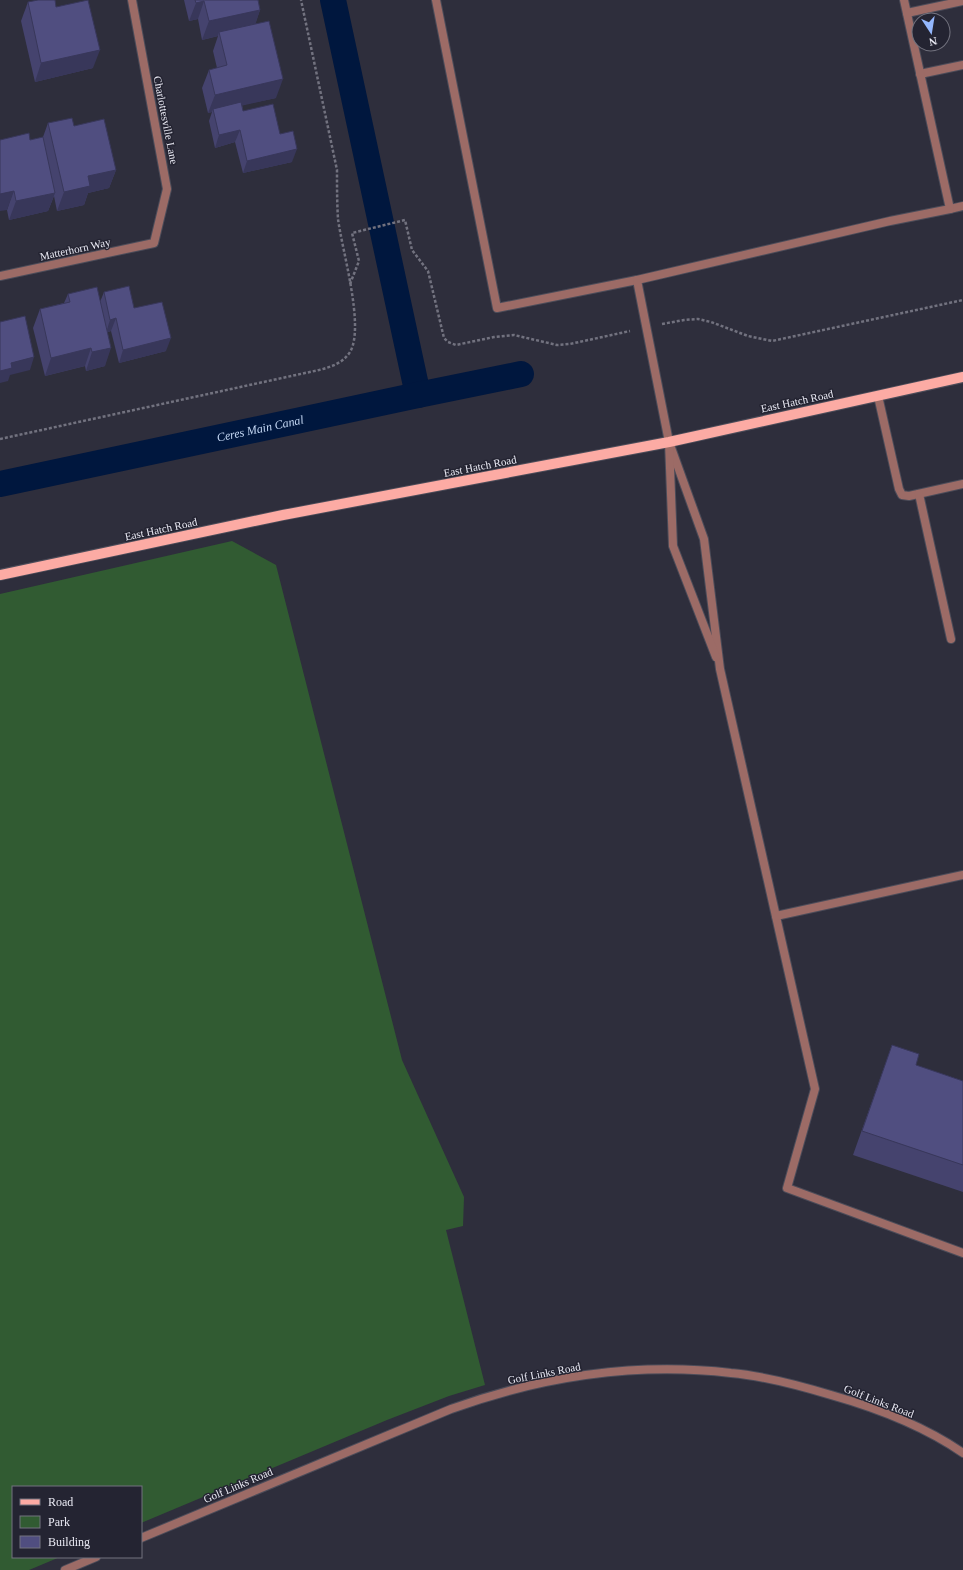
<svg xmlns="http://www.w3.org/2000/svg" width="963" height="1570" font-family="Georgia,serif">
	<style>
		.green { fill: #315b32 }
		.lines { fill: none; stroke-linecap: round; stroke-linejoin: round }
		.canal { stroke: #00173e; stroke-width: 26 }
		.service-casing { stroke: #4c4c59; stroke-width: 10 }
		.minor-casing { stroke: #4c4c59; stroke-width: 10 }
		.primary-casing { stroke: #4c4c59; stroke-width: 12 }
		.path { stroke: #72727f; stroke-width: 2.5; stroke-dasharray: 3 2; stroke-linecap: butt }
		.service { stroke: #9c6b66; stroke-width: 8 }
		.minor { stroke: #9c6b66; stroke-width: 8 }
		.primary { stroke: #fcaba4; stroke-width: 10 }
		.wall { fill: #45436e }
		.shaded-wall { fill: #38375a }
		.building { fill: #504e80; stroke: #38375a }
		.labels { text-anchor: middle; dominant-baseline: central; stroke-width: 3; stroke-linejoin: round; paint-order: stroke }
		.street-label { font-size: 11px; fill: #e9e9f3; stroke: #242432 }
		.water-label { font-size: 12px; font-style: italic; fill: #c5d9f5; stroke: #242432 }
	</style>
	<rect width="100%" height="100%" fill="#2e2e3c"/>
	<polygon class="green" points="232,541 276,565 402,1060 464,1197 463,1226 446,1230 485,1385 449,1396 387,1420 141,1523 141,1487 13,1487 13,1557 60,1557 29,1570 0,1570 0,594"/>
	<g class="lines">
		<g class="canal">
			<polyline points="333,0 418,395"/>
			<path id="s1" d="M0,484L418,395L521,374"/>
		</g>
		<defs>
			<g id="service">
				<polyline points="436,0 497,308 637,280"/>
				<polyline points="907,13 963,1"/>
				<polyline points="920,74 963,65"/>
				<polyline points="950,209 963,206"/>
				<polyline points="878,396 899,489 902,495 909,496 963,484"/>
				<polyline points="669,442 704,539 720,669 815,1089 787,1188 963,1253"/>
				<polyline points="919,494 951,639"/>
				<polyline points="716,657 673,546 669,442 637,280 890,221 950,209 904,0"/>
				<polyline points="776,916 963,875"/>
			</g>
			<g id="minor">
				<polyline points="0,276 154,243 167,189 132,0"/>
				<path d="M141,1538L451,1409C540,1377 636,1362 731,1373C765,1376 798,1385 831,1395C877,1408 924,1426 963,1453"/>
				<polyline points="65,1570 96,1557"/>
			</g>
			<polyline id="primary" points="0,575 283,515 669,442 963,377"/>
		</defs>
		<use href="#service" class="service-casing"/>
		<use href="#minor" class="minor-casing"/>
		<use href="#primary" class="primary-casing"/>
		<g class="path">
			<polyline points="350,284 359,261 352,233 405,220 412,250 428,271 444,338 448,342 456,345 494,337 514,335 557,345 570,344 630,331"/>
			<polyline points="662,324 684,320 698,319 711,322 748,336 772,341 963,300"/>
			<path d="M0,439L319,370C331,367 343,363 350,352C365,327 342,250 338,219C337,203 337,187 337,170L301,0"/>
		</g>
		<use href="#service" class="service"/>
		<use href="#minor" class="minor"/>
		<use href="#primary" class="primary"/>
	</g>
	<g class="wall">
		<polygon points="184,0 258,0 260,10 255,24 276,98 242,105 243,111 280,134 292,162 243,173 235,142 215,148 209,121 212,112 208,113 202,88 209,70 217,68 213,51 218,36 202,40 198,19 189,21"/>
		<polygon points="28,2 56,7 93,68 35,82 21,21"/>
		<polygon points="48,123 74,126 116,170 109,188 88,193 84,205 57,211 54,196 48,211 9,220 7,210 30,140 43,137"/>
		<polygon points="104,292 134,308 166,351 119,363 111,331 108,332 105,366 86,371 85,366 45,376 33,328 40,309 64,303 68,294 100,302"/>
		<polygon points="892,1045 916,1065 963,1081 963,1192 853,1155"/>
	</g>
	<g class="shaded-wall">
		<polygon points="204,1 198,19 189,21 196,3"/>
		<polygon points="260,10 254,29 219,32 218,36 202,40 209,21"/>
		<polygon points="100,50 93,68 35,82 41,63"/>
		<polygon points="283,79 276,98 214,112 213,109 212,112 208,113 215,95"/>
		<polygon points="240,130 235,142 215,148 219,135"/>
		<polygon points="297,149 292,162 243,173 247,161"/>
		<polygon points="116,170 109,188 88,193 84,205 57,211 64,192 88,176"/>
		<polygon points="14,191 7,210 0,211 0,194"/>
		<polygon points="55,193 48,211 9,220 16,201"/>
		<polygon points="116,318 111,331 106,333 110,320"/>
		<polygon points="171,338 166,351 119,363 123,350"/>
		<polygon points="91,348 85,366 45,376 51,358"/>
		<polygon points="111,348 105,366 86,371 92,352"/>
		<polygon points="34,357 30,370 10,375 8,381 0,383 0,371 11,363"/>
	</g>
	<g class="building">
		<polygon points="38,0 55,0 56,7 88,0 100,50 41,63 28,2"/>
		<polygon points="195,0 258,0 260,10 209,21 204,1 196,3"/>
		<polygon points="269,21 283,79 215,95 209,70 227,65 219,32"/>
		<polygon points="241,102 243,111 273,104 280,134 293,131 297,149 247,161 240,130 219,135 213,109"/>
		<polygon points="72,118 74,126 104,119 116,170 88,176 90,186 64,192 48,123"/>
		<polygon points="29,133 30,140 43,137 55,193 16,201 14,191 0,194 0,140"/>
		<polygon points="129,286 134,308 162,302 171,338 123,350 116,318 110,320 104,292"/>
		<polygon points="97,287 111,348 92,352 91,348 51,358 40,309 70,302 68,294"/>
		<polygon points="25,316 34,357 11,363 12,368 0,371 0,322"/>
		<polygon points="892,1045 919,1054 916,1065 963,1081 963,1165 862,1131"/>
	</g>
	<g class="labels">
		<g class="street-label">
			<text transform="translate(166 120) rotate(79)">Charlottesville Lane</text>
			<text transform="translate(75 249) rotate(-12)">Matterhorn Way</text>
			<text transform="translate(797 401) rotate(-12)">East Hatch Road</text>
			<text transform="translate(480 466) rotate(-11)">East Hatch Road</text>
			<text transform="translate(161 529) rotate(-12)">East Hatch Road</text>
			<text transform="translate(544 1373) rotate(-11)">Golf Links Road</text>
			<text transform="translate(879 1401) rotate(21)">Golf Links Road</text>
			<text transform="translate(238 1485) rotate(-23)">Golf Links Road</text>
		</g>
		<g class="water-label">
			<text stroke="none"><textPath href="#s1" startOffset="266">Ceres Main Canal</textPath></text>
		</g>
	</g>
	<rect x="12" y="1486" width="130" height="72" fill="#242432" stroke="#73737f"/>
	<rect x="20" y="1499" width="20" height="6" fill="#fcaba4" stroke="#73737f"/>
	<text x="48" y="1506" font-size="12" fill="#e9e9f3">Road</text>
	<rect x="20" y="1516" width="20" height="12" fill="#315b32" stroke="#73737f"/>
	<text x="48" y="1526" font-size="12" fill="#e9e9f3">Park</text>
	<rect x="20" y="1536" width="20" height="12" fill="#504e80" stroke="#73737f"/>
	<text x="48" y="1546" font-size="12" fill="#e9e9f3">Building</text>
	<g transform="translate(931 32) rotate(168)"><circle r="19" fill="#242432" stroke="#73737f"/>
	<path d="M0-3L7 15L0 10L-7 15Z" fill="#94b7fd"/>
	<text y="-6" font-size="11" font-weight="bold" text-anchor="middle" fill="#e9e9f3">N</text>
	</g>
</svg>
